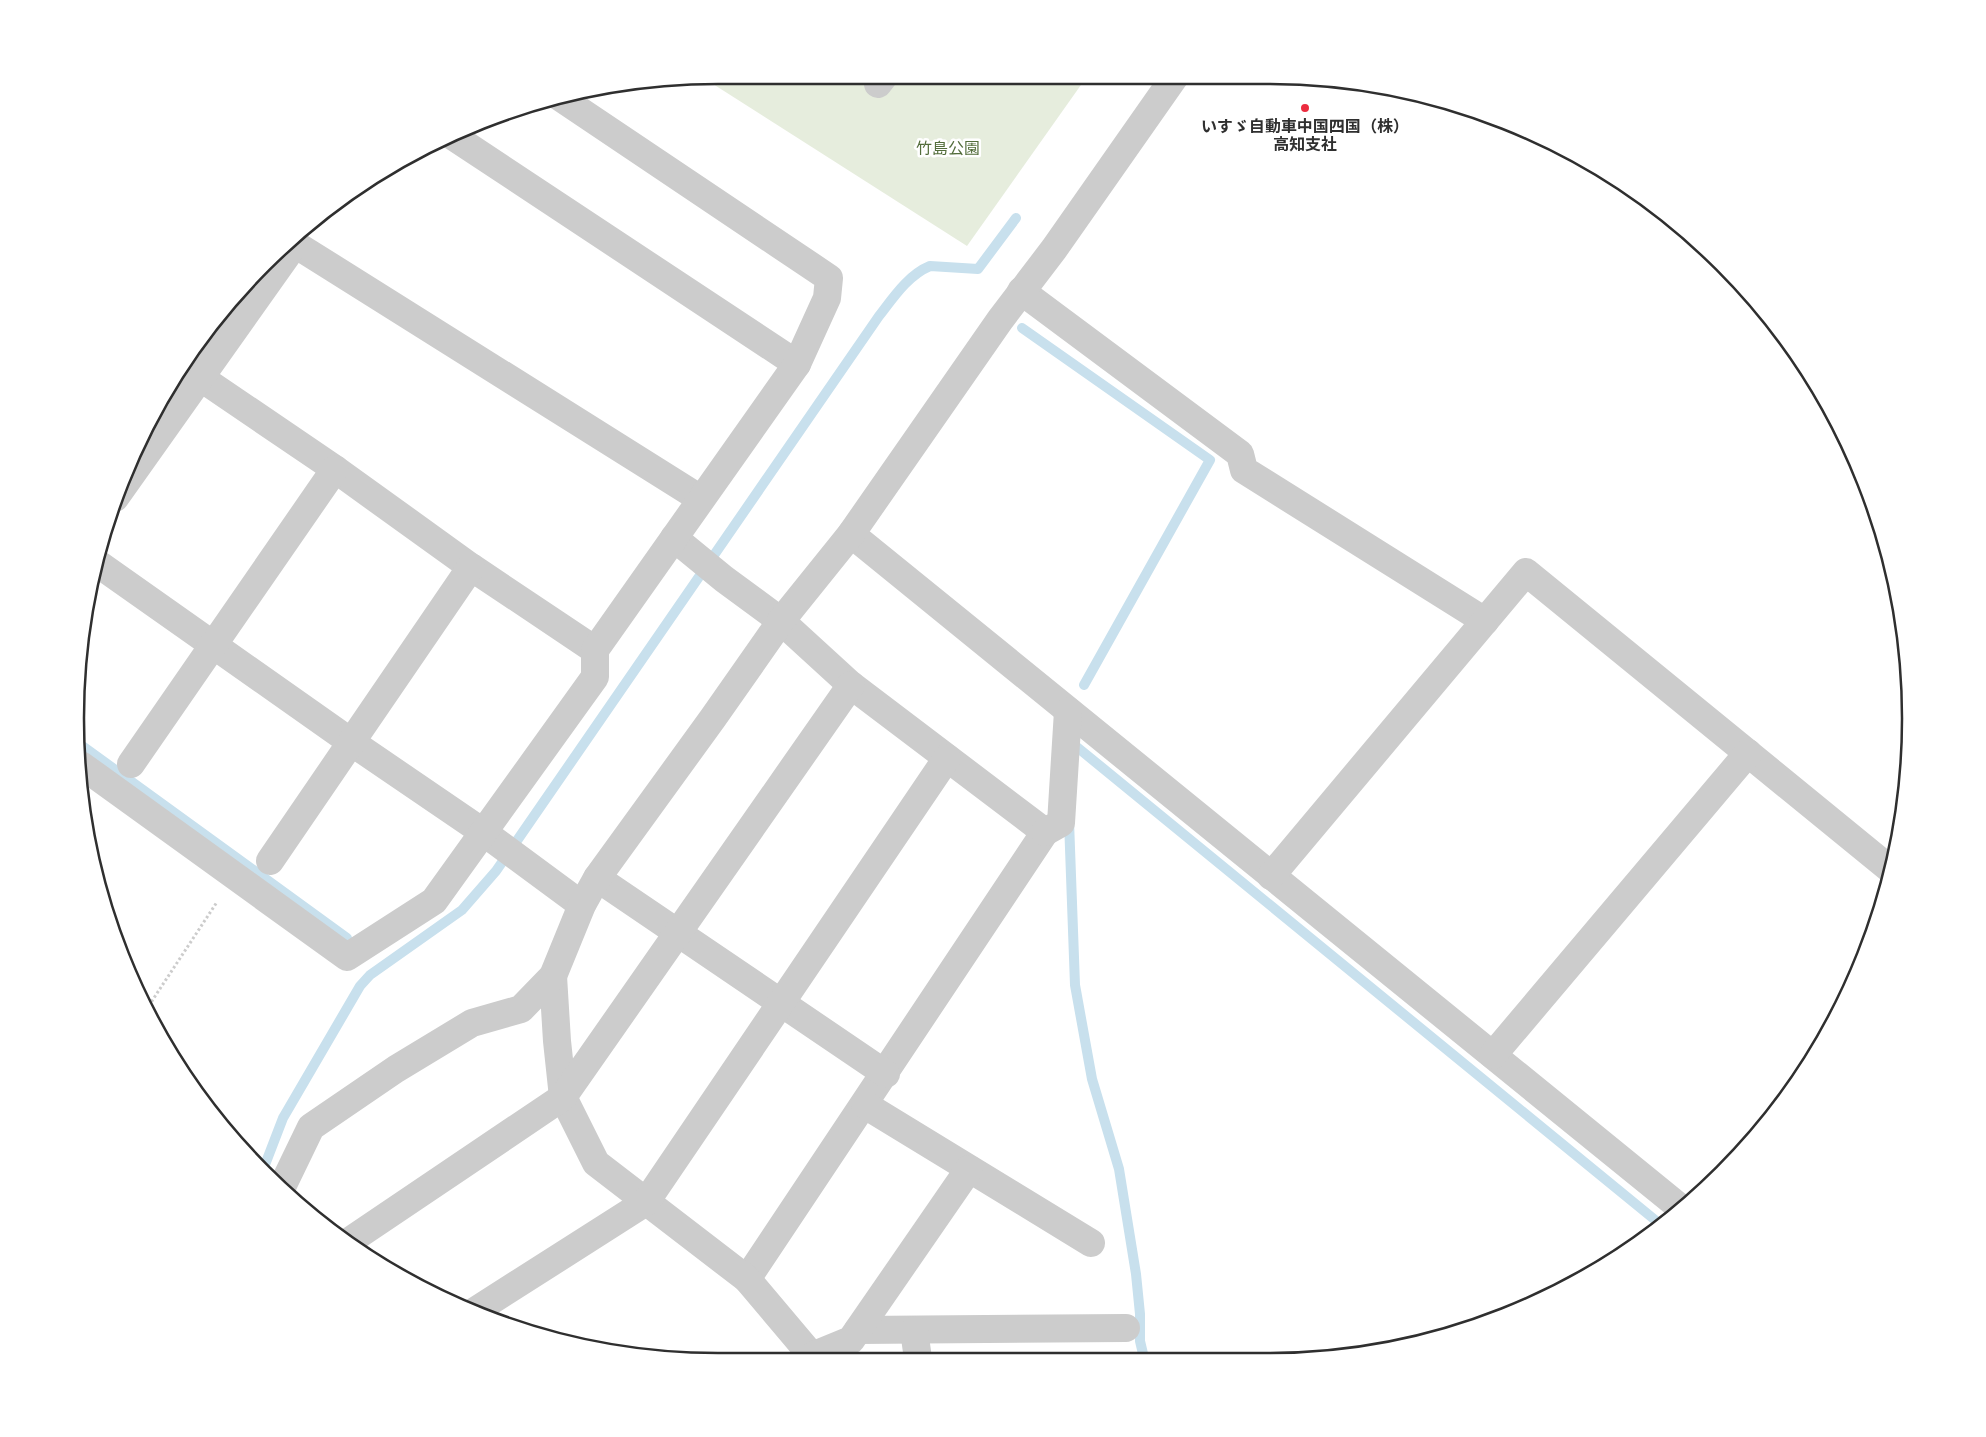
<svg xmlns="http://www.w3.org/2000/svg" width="1986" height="1437" font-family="Cabin,'Noto Sans JP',sans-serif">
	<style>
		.green { fill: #e6eddd }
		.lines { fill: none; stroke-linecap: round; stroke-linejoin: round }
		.stream { stroke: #c8e0ed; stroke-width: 10 }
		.path { stroke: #ccc; stroke-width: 3; stroke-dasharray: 2.5 2.5; stroke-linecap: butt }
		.street { stroke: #ccc; stroke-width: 28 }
		.poi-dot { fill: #ec2c3f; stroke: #fff; stroke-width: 2 }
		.labels { text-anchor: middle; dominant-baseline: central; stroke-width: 5; stroke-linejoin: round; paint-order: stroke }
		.poi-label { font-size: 16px; font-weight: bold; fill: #2f2f2f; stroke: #fff }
		.park-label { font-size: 16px; fill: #536d3b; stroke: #fff }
		.rim { fill: none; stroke: #2f2f2f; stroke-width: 2.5 }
	</style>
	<rect width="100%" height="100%" fill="#fff"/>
	<polygon class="green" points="719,75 1088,75 967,246 702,77"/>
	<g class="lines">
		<g class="stream">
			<polyline points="1022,328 1210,460 1084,685"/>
			<polyline points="1072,743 1660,1224"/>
			<polyline points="81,745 347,938"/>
			<polyline points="1069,821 1075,985 1092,1079 1119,1169 1136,1274 1140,1314 1140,1341 1144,1358"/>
			<path d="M263,1170L283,1118L360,986L370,975L462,910L496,871L879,316C893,298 908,275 930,266L978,269L1016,218"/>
		</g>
		<polyline class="path" points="146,1010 217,902"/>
		<g class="street">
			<polyline points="878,84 885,75"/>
			<polyline points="451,135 797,364"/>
			<polyline points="293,243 701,499"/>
			<polyline points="1021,291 1240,454 1244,470 1485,621"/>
			<polyline points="201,378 335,469 471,567 595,650"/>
			<polyline points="115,498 295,244"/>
			<polyline points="851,534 1682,1209"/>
			<polyline points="674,538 724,579 781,621 851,685 1045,832 747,1279"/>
			<polyline points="97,563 351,742 483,832 582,905"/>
			<polyline points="131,764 335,469"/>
			<polyline points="81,765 347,957 434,901 595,677 595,650 797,364 827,298 829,278 558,96"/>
			<polyline points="1045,832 1061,823 1068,711"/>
			<polyline points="270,861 471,567"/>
			<polyline points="1271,876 1526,572 1891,870"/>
			<polyline points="597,878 886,1074"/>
			<polyline points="553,976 557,1041 563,1097 596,1163 747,1279 812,1356 811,1360"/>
			<polyline points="1493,1055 1748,753"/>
			<polyline points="865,1105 1091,1243"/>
			<polyline points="282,1187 311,1127 396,1069 472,1023 521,1009 553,976 582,905 597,878 713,718 781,621 851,534 1000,320 1054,249 1176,75"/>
			<polyline points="348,1242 563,1097 851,685"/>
			<polyline points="475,1311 646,1202 947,758"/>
			<polyline points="858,1330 1126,1328"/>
			<polyline points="914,1330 918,1359"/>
			<polyline points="812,1356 851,1340 969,1169"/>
		</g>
	</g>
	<circle class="poi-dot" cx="1305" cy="108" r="5"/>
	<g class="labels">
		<g class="poi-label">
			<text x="1305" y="126">いすゞ自動車中国四国（株）<tspan x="1305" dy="18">高知支社</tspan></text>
		</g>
		<g class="park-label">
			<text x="948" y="148">竹島公園</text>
		</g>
	</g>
	<path d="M0 0H1986V1437H0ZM718 84H1268A634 634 0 0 1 1902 718V719A634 634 0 0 1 1268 1353H718A634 634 0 0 1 84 719V718A634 634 0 0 1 718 84Z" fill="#fff" fill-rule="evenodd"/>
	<path class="rim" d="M718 84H1268A634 634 0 0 1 1902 718V719A634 634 0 0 1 1268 1353H718A634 634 0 0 1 84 719V718A634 634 0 0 1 718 84Z"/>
</svg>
